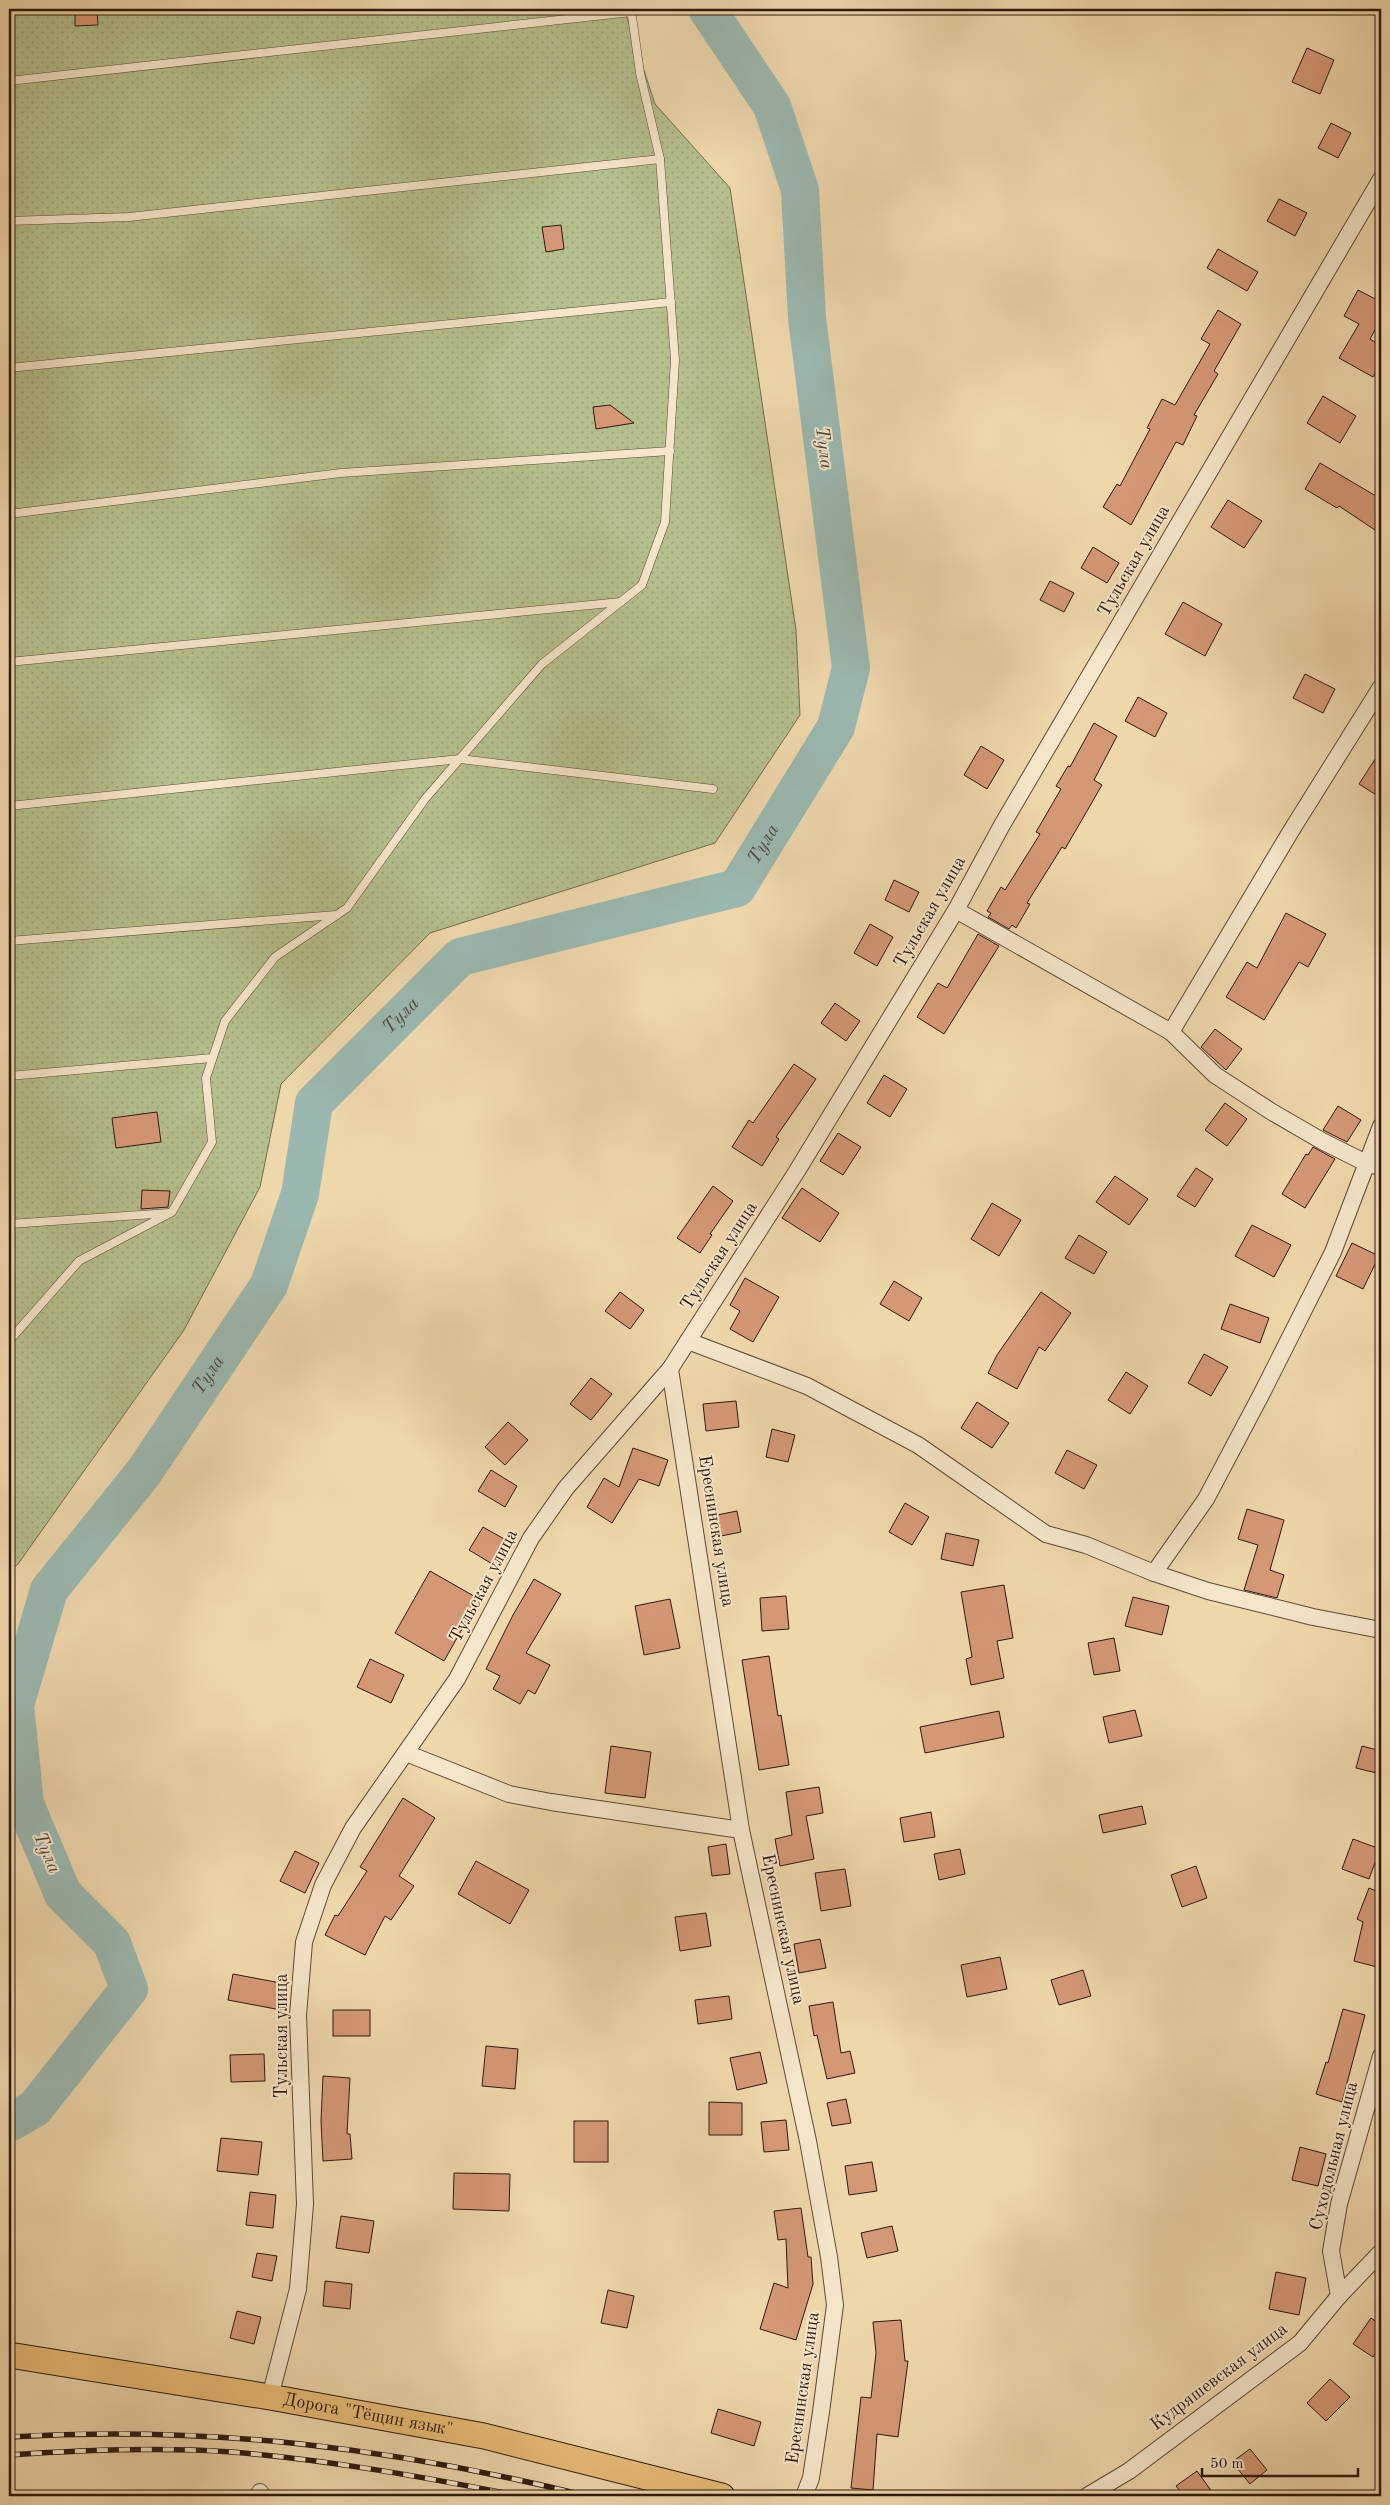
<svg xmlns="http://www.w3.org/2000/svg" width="1390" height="2505" font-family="'Old Standard TT',serif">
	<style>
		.park { fill: url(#park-dots); stroke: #726c4e }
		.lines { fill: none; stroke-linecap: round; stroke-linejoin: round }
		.river { stroke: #9bb8b0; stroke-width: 38 }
		.building { fill: #d59877; stroke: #2e180f }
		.service-casing { stroke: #5e4836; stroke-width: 9 }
		.minor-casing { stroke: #5e4836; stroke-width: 18 }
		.primary-casing { stroke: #2e180f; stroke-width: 27 }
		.service { stroke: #f5e5c9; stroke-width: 8 }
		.minor { stroke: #f5e5c9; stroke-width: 16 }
		.primary { stroke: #e8bc76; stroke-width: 25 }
		.rail-casing { stroke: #2e180f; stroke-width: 5.5 }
		.rail { stroke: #f5e5c9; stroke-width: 4; stroke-dasharray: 11; stroke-linecap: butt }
		.labels { text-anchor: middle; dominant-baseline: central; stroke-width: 4; stroke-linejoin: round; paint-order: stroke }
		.street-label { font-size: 18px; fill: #2e180f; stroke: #f5e5c9 }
		.water-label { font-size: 19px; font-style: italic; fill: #4f483f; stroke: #f5e5c9 }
	</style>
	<defs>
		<pattern id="park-dots" width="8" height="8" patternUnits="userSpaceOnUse" patternTransform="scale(1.25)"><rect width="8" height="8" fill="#b5bf8d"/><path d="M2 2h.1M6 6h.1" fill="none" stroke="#9ca378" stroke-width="1.8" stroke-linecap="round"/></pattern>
	</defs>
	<rect width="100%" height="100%" fill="#efd7ac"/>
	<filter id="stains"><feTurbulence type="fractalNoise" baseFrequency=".004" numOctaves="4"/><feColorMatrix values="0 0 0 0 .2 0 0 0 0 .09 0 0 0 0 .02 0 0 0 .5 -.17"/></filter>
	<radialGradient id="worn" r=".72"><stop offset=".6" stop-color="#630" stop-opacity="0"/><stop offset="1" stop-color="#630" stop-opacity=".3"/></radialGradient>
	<polygon class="park" points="9,9 624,9 655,104 730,188 796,630 800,715 715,843 430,933 281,1084 260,1187 184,1330 18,1564 9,1572"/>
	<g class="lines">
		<path class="river" id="s1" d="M9,2123L35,2108L129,1989L112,1943L63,1894L25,1804L15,1705L49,1590L144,1472L269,1285L300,1194L314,1103L460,957L737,888L836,727L851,668L807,318L800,190L772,106L707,9"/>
	</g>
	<g class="building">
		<polygon points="75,9 97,9 98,25 75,26"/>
		<polygon points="1307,48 1334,60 1320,94 1292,82"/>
		<polygon points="1331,123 1351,133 1338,158 1318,148"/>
		<polygon points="1279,199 1307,213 1295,236 1267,221"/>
		<polygon points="561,225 564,249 546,252 542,227"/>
		<polygon points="1218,249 1258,272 1247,291 1207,268"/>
		<polygon points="1358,290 1381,302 1381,319 1370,339 1381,346 1381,363 1373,377 1339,358 1359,324 1344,316"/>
		<polygon points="1218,310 1241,324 1214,371 1218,374 1194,415 1197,416 1183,445 1176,442 1131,525 1103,507 1117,484 1120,486 1150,429 1147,428 1162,399 1175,405 1210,344 1201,339"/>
		<polygon points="1323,396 1356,416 1340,443 1307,423"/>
		<polygon points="610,405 634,423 596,429 593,407"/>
		<polygon points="1320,463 1381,499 1381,534 1339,506 1337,508 1305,489"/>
		<polygon points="1228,500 1262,521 1244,548 1211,527"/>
		<polygon points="1093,547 1119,563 1107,583 1081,568"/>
		<polygon points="1050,581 1074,593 1064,612 1040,600"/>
		<polygon points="1183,602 1222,624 1205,656 1165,634"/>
		<polygon points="1305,674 1335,689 1323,713 1293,698"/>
		<polygon points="1138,697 1167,713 1155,737 1125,721"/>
		<polygon points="1094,723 1117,736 1094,780 1102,785 1065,849 1062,847 1027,903 1030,904 1016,928 1012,925 1009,929 988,917 991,913 987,911 1001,887 1005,890 1040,834 1036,832 1061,789 1056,786 1068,766 1070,767"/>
		<polygon points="981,746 1004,760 987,789 964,775"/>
		<polygon points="1381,750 1381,798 1359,784"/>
		<polygon points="894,880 919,892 909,912 885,900"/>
		<polygon points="1286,913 1326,934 1308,967 1299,962 1264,1020 1226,997 1247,962 1257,968"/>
		<polygon points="870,924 893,937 877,966 854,953"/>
		<polygon points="978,934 999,946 944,1034 917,1017 938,983 947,988"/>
		<polygon points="835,1003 860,1021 846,1041 821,1023"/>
		<polygon points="1215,1029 1242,1049 1226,1070 1201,1047"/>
		<polygon points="794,1064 816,1079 776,1137 779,1139 762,1166 732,1147 749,1120 753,1123"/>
		<polygon points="884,1075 907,1089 890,1117 867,1103"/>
		<polygon points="1225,1103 1247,1119 1227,1146 1205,1130"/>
		<polygon points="1338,1106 1361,1120 1347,1142 1323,1130"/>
		<polygon points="157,1112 161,1142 116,1148 112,1118"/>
		<polygon points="838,1133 861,1147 843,1175 820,1161"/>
		<polygon points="1313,1147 1335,1159 1305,1208 1282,1194 1306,1154 1308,1155"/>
		<polygon points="1196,1168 1213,1179 1195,1207 1177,1196"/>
		<polygon points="1115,1176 1148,1199 1129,1225 1096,1202"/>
		<polygon points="713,1186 733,1201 710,1234 712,1235 700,1253 677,1238"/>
		<polygon points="802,1188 839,1213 820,1242 782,1218"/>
		<polygon points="142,1190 170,1191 168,1207 141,1209"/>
		<polygon points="992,1203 1021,1220 999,1256 971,1239"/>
		<polygon points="1252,1225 1291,1245 1274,1277 1235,1256"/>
		<polygon points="1079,1235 1107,1252 1094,1274 1065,1258"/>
		<polygon points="1352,1243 1379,1256 1363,1289 1336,1276"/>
		<polygon points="745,1278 779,1297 753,1342 730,1329 740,1311 730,1305"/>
		<polygon points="894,1281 922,1298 909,1321 880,1304"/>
		<polygon points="620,1292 644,1310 630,1329 605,1311"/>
		<polygon points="1041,1292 1071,1313 1045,1351 1039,1347 1017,1389 988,1373 997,1355"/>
		<polygon points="1230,1304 1269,1318 1260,1343 1221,1329"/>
		<polygon points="1204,1354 1228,1367 1211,1396 1188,1383"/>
		<polygon points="1126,1372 1148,1386 1130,1414 1108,1400"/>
		<polygon points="591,1378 612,1394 591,1420 570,1404"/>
		<polygon points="736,1401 739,1427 706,1431 703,1404"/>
		<polygon points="977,1402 1009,1423 992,1448 961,1428"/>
		<polygon points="508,1422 528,1440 505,1465 485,1447"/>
		<polygon points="772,1429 795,1435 788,1462 766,1457"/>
		<polygon points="633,1448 668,1460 659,1486 639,1479 612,1523 587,1507 604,1478 619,1487"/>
		<polygon points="1067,1450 1097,1465 1084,1489 1055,1473"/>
		<polygon points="491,1470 517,1486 505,1507 478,1491"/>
		<polygon points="905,1503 929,1517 912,1545 889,1532"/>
		<polygon points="1247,1509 1284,1520 1270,1570 1284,1575 1277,1598 1244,1590 1258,1545 1238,1539"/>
		<polygon points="737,1511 741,1532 716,1537 712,1516"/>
		<polygon points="483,1527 513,1544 499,1568 469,1550"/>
		<polygon points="946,1533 979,1540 973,1566 941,1559"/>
		<polygon points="430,1571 479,1599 444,1661 395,1633"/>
		<polygon points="534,1579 561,1594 526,1653 550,1665 535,1694 528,1690 520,1704 493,1689 500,1676 486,1669 513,1615"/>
		<polygon points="1004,1585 1013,1638 997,1641 1004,1678 971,1685 966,1659 972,1657 961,1592"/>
		<polygon points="786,1596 789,1629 762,1631 760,1598"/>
		<polygon points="1133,1597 1169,1606 1162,1635 1125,1626"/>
		<polygon points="670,1599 680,1648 644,1655 635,1606"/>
		<polygon points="1114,1638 1120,1671 1094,1675 1088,1643"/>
		<polygon points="769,1656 778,1716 781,1715 789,1765 759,1770 742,1660"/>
		<polygon points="370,1659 404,1675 391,1703 357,1687"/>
		<polygon points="1135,1710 1142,1736 1109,1743 1103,1717"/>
		<polygon points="999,1711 1004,1737 925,1753 920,1727"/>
		<polygon points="611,1746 651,1752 645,1798 605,1793"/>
		<polygon points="1362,1746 1381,1751 1381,1774 1356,1768"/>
		<polygon points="819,1787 823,1813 806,1816 814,1859 780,1866 775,1839 792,1835 786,1792"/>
		<polygon points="403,1798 435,1818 399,1876 414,1886 391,1920 385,1916 365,1955 325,1935 335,1915 338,1916 367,1871 360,1867"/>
		<polygon points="1142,1806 1146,1824 1103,1833 1099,1815"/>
		<polygon points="931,1812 935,1837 904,1842 900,1818"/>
		<polygon points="1353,1839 1380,1849 1369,1879 1342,1869"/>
		<polygon points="726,1844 730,1874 712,1876 708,1847"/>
		<polygon points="960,1849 965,1874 939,1880 934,1854"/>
		<polygon points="295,1851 319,1863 305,1893 280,1881"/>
		<polygon points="476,1861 529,1890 510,1924 458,1894"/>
		<polygon points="1196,1866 1207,1898 1182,1907 1171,1875"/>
		<polygon points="845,1869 851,1906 821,1911 815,1873"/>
		<polygon points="1369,1888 1381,1893 1381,1968 1354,1961 1363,1922 1357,1919"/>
		<polygon points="706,1913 711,1946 680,1951 675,1917"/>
		<polygon points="820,1939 826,1968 799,1973 794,1944"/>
		<polygon points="1000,1957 1007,1989 967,1997 961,1965"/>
		<polygon points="1083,1970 1091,1996 1059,2005 1051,1980"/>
		<polygon points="233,1974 286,1984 281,2010 228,2000"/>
		<polygon points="729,1996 732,2019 698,2024 695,2000"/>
		<polygon points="833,2002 841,2053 850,2051 855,2073 827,2079 817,2035 814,2036 809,2006"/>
		<polygon points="1343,2009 1365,2015 1342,2102 1316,2094 1326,2062 1328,2063"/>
		<rect x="333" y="2010" width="37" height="26"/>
		<polygon points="486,2046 518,2049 515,2089 482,2086"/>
		<polygon points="760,2052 767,2083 737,2090 730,2058"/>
		<polygon points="264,2054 265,2081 231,2082 230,2055"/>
		<polygon points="323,2076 350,2078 347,2134 350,2134 352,2159 323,2161 321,2121"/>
		<polygon points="846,2099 851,2123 832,2126 827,2103"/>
		<polygon points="709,2102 742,2103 742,2135 709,2135"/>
		<polygon points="786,2120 789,2150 764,2152 761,2122"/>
		<rect x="574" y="2121" width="34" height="41"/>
		<polygon points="221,2138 262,2142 258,2175 217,2171"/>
		<polygon points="1300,2147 1326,2154 1318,2186 1292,2180"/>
		<polygon points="872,2162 877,2191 849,2195 845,2166"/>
		<polygon points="454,2173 510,2174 509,2211 453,2209"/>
		<polygon points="250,2192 276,2195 273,2228 246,2225"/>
		<polygon points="801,2208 808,2257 811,2257 813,2284 796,2340 760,2329 774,2283 788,2288 786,2239 778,2240 774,2211"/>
		<polygon points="341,2216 374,2221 369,2253 336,2248"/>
		<polygon points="892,2226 898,2251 867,2258 861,2233"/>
		<polygon points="257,2253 277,2256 272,2281 252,2277"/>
		<polygon points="1276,2272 1306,2278 1299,2315 1269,2309"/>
		<polygon points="325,2281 352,2284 350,2309 323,2306"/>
		<polygon points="608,2290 634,2296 627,2328 601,2323"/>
		<polygon points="237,2311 261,2317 254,2344 230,2338"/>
		<polygon points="1371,2318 1381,2325 1381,2345 1373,2357 1353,2344"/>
		<polygon points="901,2320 905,2361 908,2361 898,2437 877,2434 873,2490 851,2488 861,2397 871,2398 876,2353 873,2322"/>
		<polygon points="1330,2379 1350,2397 1326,2421 1307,2403"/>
		<polygon points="718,2409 761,2422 754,2446 711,2433"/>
		<polygon points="1250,2449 1267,2470 1250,2484 1232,2462"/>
		<polygon points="1197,2471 1215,2496 1184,2496 1176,2486"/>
	</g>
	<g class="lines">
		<defs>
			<g id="service">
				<polyline points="9,81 631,12"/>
				<polyline points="9,221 129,217 660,159"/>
				<polyline points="9,368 671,302"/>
				<polyline points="9,514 341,473 670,451"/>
				<polyline points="9,662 621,602"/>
				<polyline points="9,806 460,759 713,789"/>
				<polyline points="9,941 336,915"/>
				<polyline points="9,1076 212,1058"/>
				<polyline points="9,1224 169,1213"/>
				<polyline points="9,1341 79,1261 172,1212 212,1142 206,1078 225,1021 275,957 347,908 425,799 542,664 642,585 665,522 675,360 660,159 640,73 631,9"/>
			</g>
			<g id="minor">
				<polyline points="956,910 1171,1032 1215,1075 1272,1112 1322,1141 1368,1164 1381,1167"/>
				<polyline points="1171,1032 1291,831 1381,687"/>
				<polyline points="688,1341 807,1386 918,1445 1046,1534 1086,1545 1154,1573 1208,1591 1313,1617 1381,1630"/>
				<polyline points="670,1369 741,1830 808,2141 829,2257 835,2305 821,2412 811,2478 804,2496"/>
				<polyline points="1154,1573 1206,1499 1262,1393 1333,1252 1381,1126"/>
				<polyline points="406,1753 509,1794 551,1802 741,1830"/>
				<polyline points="1339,2296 1331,2251 1339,2204 1381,2056"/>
				<polyline points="270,2397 298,2289 305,2204 298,2015 304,1942 323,1885 353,1828 457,1679 531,1538 566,1488 670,1369 797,1171 956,910 1002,825 1381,179"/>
				<polyline points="260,2492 260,2496"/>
				<polyline points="1087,2496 1129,2471 1300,2343 1339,2296 1381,2252"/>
			</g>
			<g id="primary">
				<path id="s2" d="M9,2355L270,2397L484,2436L722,2496"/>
			</g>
		</defs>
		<use href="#service" class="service-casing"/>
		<use href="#minor" class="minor-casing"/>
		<use href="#primary" class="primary-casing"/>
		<use href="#service" class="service"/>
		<use href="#minor" class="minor"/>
		<use href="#primary" class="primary"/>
		<defs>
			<g id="rail">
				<path d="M9,2437C208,2425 395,2448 587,2496"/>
				<path d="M9,2455C82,2450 158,2447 232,2452C329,2460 424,2477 520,2496"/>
			</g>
		</defs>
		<use href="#rail" class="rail-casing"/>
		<use href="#rail" class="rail"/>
	</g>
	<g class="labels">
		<g class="street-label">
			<text transform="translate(1134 561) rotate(-60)">Тульская улица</text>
			<text transform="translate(930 912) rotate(-60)">Тульская улица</text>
			<text transform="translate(719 1256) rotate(-57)">Тульская улица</text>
			<text transform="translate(716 1531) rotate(81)">Ереснинская улица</text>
			<text transform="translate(484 1586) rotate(-62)">Тульская улица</text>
			<text transform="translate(783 1929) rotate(78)">Ереснинская улица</text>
			<text transform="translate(282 2036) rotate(-90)">Тульская улица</text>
			<text transform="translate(1334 2156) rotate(-76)">Суходольная улица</text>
			<text transform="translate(1219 2377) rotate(-37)">Кудряшевская улица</text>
			<text transform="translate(803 2388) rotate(-82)">Ереснинская улица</text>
			<text stroke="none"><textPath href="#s2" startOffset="364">Дорога "Тёщин язык"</textPath></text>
		</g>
		<g class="water-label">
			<text transform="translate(823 448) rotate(83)">Тула</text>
			<text stroke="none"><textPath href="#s1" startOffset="1725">Тула</textPath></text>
			<text stroke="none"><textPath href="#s1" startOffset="1305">Тула</textPath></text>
			<text stroke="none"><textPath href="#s1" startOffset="885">Тула</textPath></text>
			<text transform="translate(46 1853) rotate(67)">Тула</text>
		</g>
	</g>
	<rect width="1390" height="2505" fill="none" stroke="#efd7ac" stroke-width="30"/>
	<rect x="10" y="10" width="1370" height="2485" fill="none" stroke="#2e180f" stroke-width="2.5"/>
	<rect x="15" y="15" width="1360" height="2475" fill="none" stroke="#2e180f"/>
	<path d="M1202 2468v8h156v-8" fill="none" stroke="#2e180f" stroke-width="2.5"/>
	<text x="1210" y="2468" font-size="15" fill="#2e180f" stroke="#f5e5c9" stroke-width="4" paint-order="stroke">50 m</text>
	<rect width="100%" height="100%" filter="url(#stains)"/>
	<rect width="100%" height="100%" fill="url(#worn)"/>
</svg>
